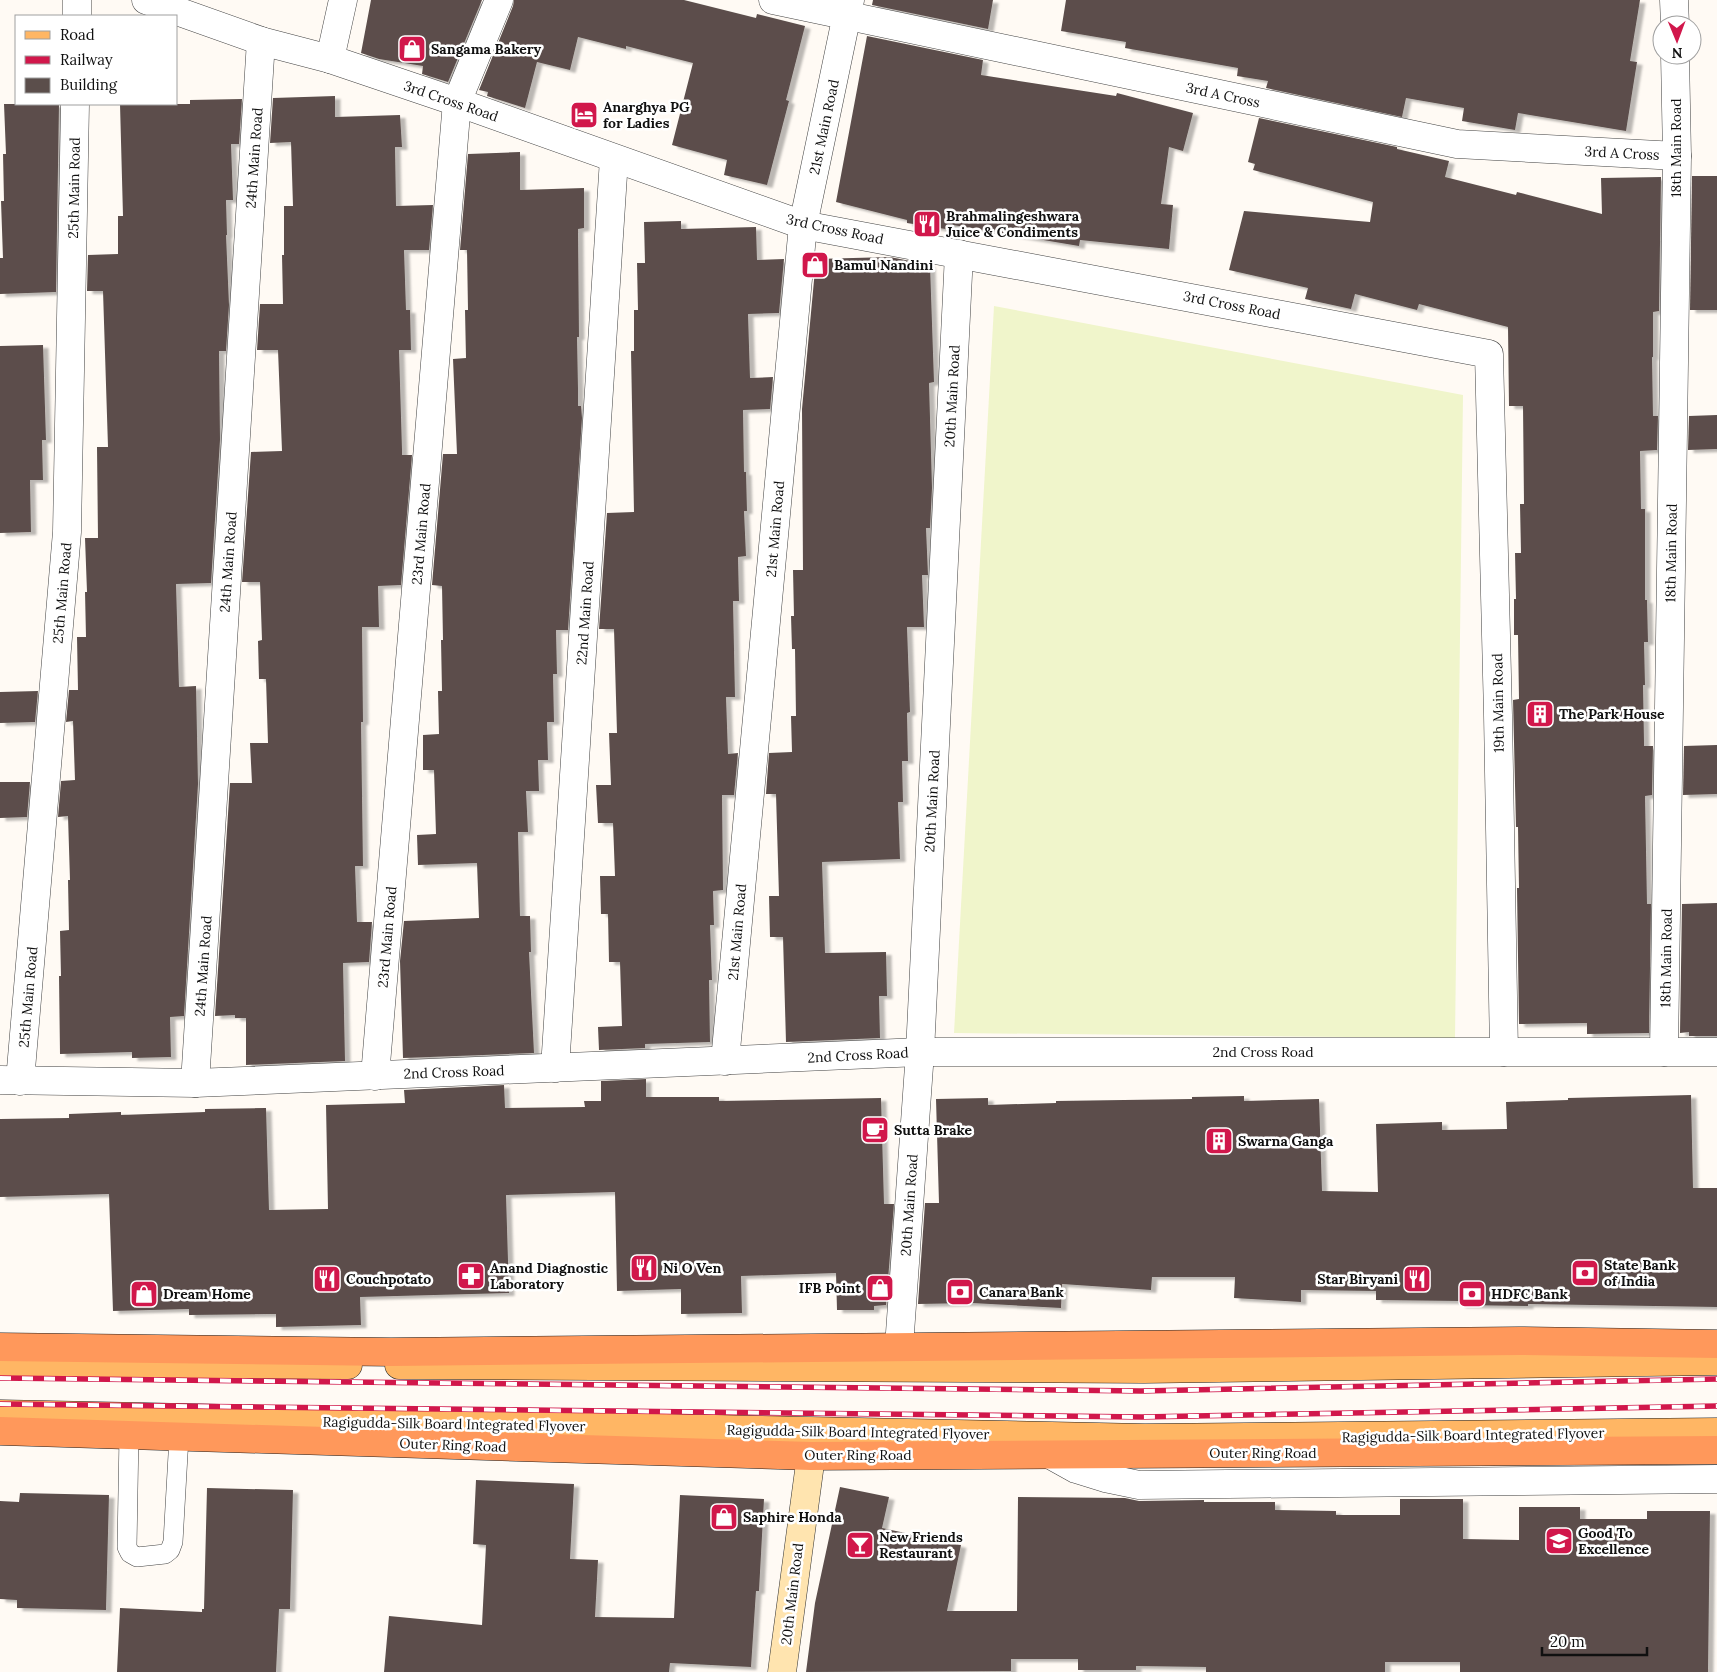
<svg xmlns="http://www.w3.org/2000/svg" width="1717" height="1672" font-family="Lora,serif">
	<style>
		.pitch { fill: #f0f5cb }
		.building { fill: #5b4e4b; filter: url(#shadow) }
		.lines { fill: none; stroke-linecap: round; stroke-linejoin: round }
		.service-casing { stroke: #434343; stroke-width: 20 }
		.minor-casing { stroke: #434343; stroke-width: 29 }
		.secondary-casing { stroke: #323232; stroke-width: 29 }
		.primary-casing { stroke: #212121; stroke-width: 29 }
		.trunk-casing { stroke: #212121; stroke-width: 29 }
		.service { stroke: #fff; stroke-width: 19 }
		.minor { stroke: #fff; stroke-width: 28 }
		.secondary { stroke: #ffe4af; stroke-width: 28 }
		.primary { stroke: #ffb664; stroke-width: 28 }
		.trunk { stroke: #ff985b; stroke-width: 28 }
		.rail-casing { stroke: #d1174b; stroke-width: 5.5 }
		.rail { stroke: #fff; stroke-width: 4; stroke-dasharray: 11; stroke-linecap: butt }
		.labels { text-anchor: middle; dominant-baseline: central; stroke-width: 5; stroke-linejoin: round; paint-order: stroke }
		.poi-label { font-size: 14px; font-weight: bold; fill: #101010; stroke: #fff; text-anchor: start }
		.street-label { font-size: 14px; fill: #101010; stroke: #fff }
	</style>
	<defs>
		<filter id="shadow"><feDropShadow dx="5.5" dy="3" stdDeviation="1" flood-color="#0004"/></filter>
	</defs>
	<rect width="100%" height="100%" fill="#fffaf4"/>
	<polygon class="pitch" points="994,306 1463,395 1455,1038 954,1033"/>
	<g class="building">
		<polygon points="371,0 482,0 448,82 422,74 423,66 379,59 361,53"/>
		<polygon points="514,0 684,0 756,18 757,14 805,26 786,100 789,101 767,185 724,175 727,160 672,145 693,63 626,46 626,49 578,37 570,70 537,62 525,108 487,96 488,92 479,90 513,6"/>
		<polygon points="873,0 993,0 988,29 872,5"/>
		<polygon points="1066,0 1640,0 1630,61 1637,62 1626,131 1518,113 1515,130 1462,121 1464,108 1406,98 1402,117 1266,88 1268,81 1237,76 1238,68 1125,48 1126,42 1061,31"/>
		<polygon points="867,36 983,60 981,75 1116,96 1117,93 1193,113 1183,151 1169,147 1161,204 1173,205 1169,249 1080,240 1079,246 953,225 952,230 907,223 907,220 836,202"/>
		<polygon points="335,96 335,117 400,115 402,147 395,147 396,206 433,205 429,250 404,250 406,310 410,310 411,350 399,350 402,450 402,455 412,455 401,585 378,586 379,627 362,627 363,722 361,722 363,866 355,866 357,922 372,922 369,962 343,963 345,1061 246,1065 246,1018 235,1018 235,1015 215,1016 230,783 252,783 250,743 268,743 266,679 259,679 258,641 262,640 260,582 242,582 251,452 282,451 278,350 257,350 260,304 283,304 282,255 284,255 284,206 293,206 291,142 270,143 273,98"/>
		<polygon points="242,99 239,144 231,144 233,200 226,200 227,235 226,235 229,305 226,351 219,351 220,440 211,583 176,584 179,687 196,686 198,784 184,1016 170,1017 171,1057 132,1058 132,1052 60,1054 59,976 61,976 60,931 69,930 68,880 70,880 68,816 58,817 61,781 75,780 73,721 66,722 69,690 78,690 77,637 86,637 85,592 87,592 85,538 98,538 97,447 108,447 103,291 87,291 88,255 118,254 118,216 123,216 120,104 190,104 190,100"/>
		<polygon points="4,104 59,104 56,292 0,294 0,258 3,258 1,201 4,201 3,154 6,154"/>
		<polygon points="1259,118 1397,147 1397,149 1449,161 1445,177 1516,195 1517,192 1602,214 1601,178 1661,177 1659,311 1653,312 1653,357 1652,357 1653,416 1658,416 1657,450 1640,451 1641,509 1645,509 1645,600 1647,600 1648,642 1644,642 1645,685 1643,685 1644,742 1644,746 1653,746 1652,795 1645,796 1647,904 1651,904 1649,1033 1587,1034 1587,1023 1519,1024 1517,888 1519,888 1518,827 1516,827 1513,700 1519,699 1518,635 1514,635 1514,599 1516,599 1515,553 1521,553 1520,504 1524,504 1523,406 1509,406 1508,327 1419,304 1417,310 1355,294 1351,309 1305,299 1308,288 1229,270 1244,211 1370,222 1373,202 1253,170 1255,164 1248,162"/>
		<polygon points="520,152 520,190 584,188 584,228 578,229 579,337 577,337 578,389 578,406 581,406 582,418 568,630 556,630 557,674 553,674 554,722 547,722 548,760 538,760 539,791 526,791 528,832 518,832 520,916 530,916 531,952 529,952 534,1053 403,1058 400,961 404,921 479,918 477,863 418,865 417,835 436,834 434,770 423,770 423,735 439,734 438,691 442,691 441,640 443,640 442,586 432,585 443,454 457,454 453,359 466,358 465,310 468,310 467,250 460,250 468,154"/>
		<polygon points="1692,176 1717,176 1717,310 1690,310"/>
		<polygon points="681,221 681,229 756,227 757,260 784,259 779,313 748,314 750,378 773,377 770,409 743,410 744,472 746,472 747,511 744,511 746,556 738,557 739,601 733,601 735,697 726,697 728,754 738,753 734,795 722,795 723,890 713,891 714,925 710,925 712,980 709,980 710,1042 645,1044 645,1048 599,1050 598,1027 622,1026 620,962 609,962 608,914 601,914 600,876 615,876 613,823 598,823 596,785 611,785 609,733 617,733 614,629 599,629 607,513 634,512 631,351 634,351 634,310 638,310 637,263 645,263 644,222"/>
		<polygon points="890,257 930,265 934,382 929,383 932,488 930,528 926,528 928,575 922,575 924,627 907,627 910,712 907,713 908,761 902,761 903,802 898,802 900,859 822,862 825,953 886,952 887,996 879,996 880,1038 786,1042 783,937 770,937 769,896 779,896 776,794 766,794 769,753 792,752 791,716 796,716 795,649 792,649 791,616 794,616 793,570 803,570 802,409 816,259"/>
		<polygon points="43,345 46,440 42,440 43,480 30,480 31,532 0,533 0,346"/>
		<polygon points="1717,415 1717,449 1688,450 1689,416"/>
		<polygon points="38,691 35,722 0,723 0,692"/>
		<polygon points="1717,745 1717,794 1683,795 1684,746"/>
		<polygon points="0,782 30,782 27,817 0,818"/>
		<polygon points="1717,903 1717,1036 1689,1036 1689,1032 1680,1033 1682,904"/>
		<polygon points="646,1079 646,1097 719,1097 719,1101 881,1098 884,1204 894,1204 886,1305 874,1306 874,1310 837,1310 836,1273 741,1276 742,1313 681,1314 681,1289 617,1291 615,1192 506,1195 509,1293 360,1297 361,1325 276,1327 276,1314 189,1315 189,1309 113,1311 109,1194 0,1197 0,1119 69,1118 69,1114 121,1112 121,1115 205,1112 205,1109 266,1108 269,1210 328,1209 326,1105 405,1103 404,1090 504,1085 505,1108 585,1107 584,1101 601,1101 601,1081"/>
		<polygon points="1691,1095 1693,1188 1717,1188 1717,1307 1528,1304 1528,1306 1460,1305 1460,1301 1376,1300 1376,1291 1301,1290 1301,1302 1234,1298 1235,1277 1152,1277 1151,1290 1062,1284 1061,1308 972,1303 918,1304 925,1203 939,1203 936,1099 988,1098 988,1105 1056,1103 1056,1101 1192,1099 1192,1097 1244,1096 1244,1101 1319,1099 1322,1191 1378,1192 1376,1124 1442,1122 1442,1130 1507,1129 1506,1102 1568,1100 1568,1098"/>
		<polygon points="476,1480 574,1484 570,1559 598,1560 595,1617 674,1618 680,1495 764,1499 759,1591 756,1591 751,1667 670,1663 669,1672 384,1672 389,1616 482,1625 486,1545 473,1544"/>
		<polygon points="840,1487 889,1497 882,1528 961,1545 947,1611 1017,1611 1018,1497 1125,1498 1139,1501 1204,1500 1204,1502 1275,1502 1275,1510 1336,1511 1336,1515 1400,1515 1400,1499 1463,1499 1463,1539 1519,1540 1519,1507 1580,1507 1580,1519 1647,1519 1647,1511 1710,1511 1708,1672 1460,1672 1460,1662 1385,1662 1385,1672 1206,1672 1206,1667 1136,1666 1136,1670 1078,1670 1078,1659 1011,1659 1011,1671 806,1672 815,1603"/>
		<polygon points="207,1488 293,1490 290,1609 279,1609 276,1672 117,1672 120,1608 202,1612 202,1609 204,1609"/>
		<polygon points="20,1493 109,1495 106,1610 17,1608 17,1600 0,1599 0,1501 19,1502"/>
	</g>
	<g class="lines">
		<defs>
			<polyline id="service" points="129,1435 127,1547 130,1553 137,1557 165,1554 170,1550 173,1542 179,1437"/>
			<g id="minor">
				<polyline points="146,0 261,41 330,59 457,102 803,225 1489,354 1498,715 1504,1052"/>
				<polyline points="773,0 1457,144 1677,156"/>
				<polyline points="1674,0 1675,25"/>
				<polyline points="77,16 77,0"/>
				<polyline points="330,59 343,0"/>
				<polyline points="1664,1052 1677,156 1675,55"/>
				<polyline points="725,1061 803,225 850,0"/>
				<polyline points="555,1068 614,159"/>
				<polyline points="375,1076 457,102 499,0"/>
				<polyline points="0,1080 195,1083 920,1052 1717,1052"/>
				<polyline points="20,1081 67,532 75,104"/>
				<polyline points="195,1083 261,41"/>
				<polyline points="899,1347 920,1052 959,254"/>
				<polyline points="1049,1454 1076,1469 1105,1478 1139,1485 1717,1479"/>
			</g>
			<polyline id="secondary" points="782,1672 811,1456"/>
			<g id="primary">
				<polyline points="0,1363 348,1365"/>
				<polyline points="399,1365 1144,1369 1717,1361"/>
				<polyline points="0,1414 1145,1438 1717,1432"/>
			</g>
			<g id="trunk">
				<polyline points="0,1347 391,1352 1519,1341 1717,1344"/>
				<polyline points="0,1431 811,1456 1717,1450"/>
			</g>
		</defs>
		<use href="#service" class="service-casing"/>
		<use href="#minor" class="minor-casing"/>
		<use href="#secondary" class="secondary-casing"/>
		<use href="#primary" class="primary-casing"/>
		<use href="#trunk" class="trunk-casing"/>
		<use href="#service" class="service"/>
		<use href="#minor" class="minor"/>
		<use href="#secondary" class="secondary"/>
		<use href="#primary" class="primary"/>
		<use href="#trunk" class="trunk"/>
		<defs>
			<g id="rail">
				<polyline points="0,1378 1141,1391 1717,1379"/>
				<polyline points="0,1404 1142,1417 1717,1406"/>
			</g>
		</defs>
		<use href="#rail" class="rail-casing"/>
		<use href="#rail" class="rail"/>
	</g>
	<defs>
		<symbol id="shop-square" viewBox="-11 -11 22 22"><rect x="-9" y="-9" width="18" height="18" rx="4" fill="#d1174b" stroke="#fff"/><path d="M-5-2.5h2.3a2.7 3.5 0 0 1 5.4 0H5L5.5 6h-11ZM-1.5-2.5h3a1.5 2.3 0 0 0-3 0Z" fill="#fff"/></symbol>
		<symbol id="hotel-square" viewBox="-11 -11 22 22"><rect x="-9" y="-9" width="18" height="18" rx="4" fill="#d1174b" stroke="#fff"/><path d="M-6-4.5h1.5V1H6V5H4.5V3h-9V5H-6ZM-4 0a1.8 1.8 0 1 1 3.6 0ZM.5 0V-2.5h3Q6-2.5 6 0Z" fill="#fff"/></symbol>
		<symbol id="restaurant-square" viewBox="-11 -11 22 22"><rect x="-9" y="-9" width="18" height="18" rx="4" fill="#d1174b" stroke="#fff"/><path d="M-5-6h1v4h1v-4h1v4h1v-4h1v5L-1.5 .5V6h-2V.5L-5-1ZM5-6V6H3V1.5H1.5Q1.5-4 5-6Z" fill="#fff"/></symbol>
		<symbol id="building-square" viewBox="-11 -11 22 22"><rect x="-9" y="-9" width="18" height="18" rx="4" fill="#d1174b" stroke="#fff"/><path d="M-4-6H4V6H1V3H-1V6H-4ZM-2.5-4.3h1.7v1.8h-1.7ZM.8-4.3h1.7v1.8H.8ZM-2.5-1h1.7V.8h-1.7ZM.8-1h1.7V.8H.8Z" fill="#fff"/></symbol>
		<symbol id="cafe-square" viewBox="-11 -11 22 22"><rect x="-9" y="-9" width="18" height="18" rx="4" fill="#d1174b" stroke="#fff"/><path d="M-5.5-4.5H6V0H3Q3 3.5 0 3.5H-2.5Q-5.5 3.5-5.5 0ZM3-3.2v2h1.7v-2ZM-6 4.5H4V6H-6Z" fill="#fff"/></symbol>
		<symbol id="bank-square" viewBox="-11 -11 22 22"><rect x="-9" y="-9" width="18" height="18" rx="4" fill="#d1174b" stroke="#fff"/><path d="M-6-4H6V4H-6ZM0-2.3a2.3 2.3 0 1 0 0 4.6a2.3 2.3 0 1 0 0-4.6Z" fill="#fff"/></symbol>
		<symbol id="pharmacy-square" viewBox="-11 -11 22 22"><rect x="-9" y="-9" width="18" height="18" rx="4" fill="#d1174b" stroke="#fff"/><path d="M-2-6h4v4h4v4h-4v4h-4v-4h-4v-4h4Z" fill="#fff"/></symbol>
		<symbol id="school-square" viewBox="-11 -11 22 22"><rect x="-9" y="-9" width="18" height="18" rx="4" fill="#d1174b" stroke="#fff"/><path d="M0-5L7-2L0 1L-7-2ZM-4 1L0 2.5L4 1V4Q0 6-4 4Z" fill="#fff"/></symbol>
		<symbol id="bar-square" viewBox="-11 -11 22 22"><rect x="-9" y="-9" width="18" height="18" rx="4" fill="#d1174b" stroke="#fff"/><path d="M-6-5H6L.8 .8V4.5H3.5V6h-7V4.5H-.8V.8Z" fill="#fff"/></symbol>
	</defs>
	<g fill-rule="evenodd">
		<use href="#shop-square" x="396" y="33" width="32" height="32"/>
		<use href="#hotel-square" x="568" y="99" width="32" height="32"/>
		<use href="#restaurant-square" x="911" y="208" width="32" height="32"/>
		<use href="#shop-square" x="799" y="249" width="32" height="32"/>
		<use href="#building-square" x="1524" y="698" width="32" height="32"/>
		<use href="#cafe-square" x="859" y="1114" width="32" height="32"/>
		<use href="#building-square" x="1203" y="1125" width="32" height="32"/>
		<use href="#restaurant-square" x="628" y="1252" width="32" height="32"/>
		<use href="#bank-square" x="1569" y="1257" width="32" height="32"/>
		<use href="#pharmacy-square" x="455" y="1260" width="32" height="32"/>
		<use href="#restaurant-square" x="311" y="1263" width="32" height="32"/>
		<use href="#restaurant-square" x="1401" y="1263" width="32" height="32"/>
		<use href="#shop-square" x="864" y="1272" width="32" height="32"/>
		<use href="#bank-square" x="944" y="1276" width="32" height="32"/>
		<use href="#shop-square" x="128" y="1278" width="32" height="32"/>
		<use href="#bank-square" x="1456" y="1278" width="32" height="32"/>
		<use href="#shop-square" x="708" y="1501" width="32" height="32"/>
		<use href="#school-square" x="1543" y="1525" width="32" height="32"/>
		<use href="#bar-square" x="844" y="1529" width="32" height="32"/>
	</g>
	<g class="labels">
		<g class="poi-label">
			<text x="431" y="49">Sangama Bakery</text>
			<text x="603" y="107">Anarghya PG<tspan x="603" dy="16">for Ladies</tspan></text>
			<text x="946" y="216">Brahmalingeshwara<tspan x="946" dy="16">Juice &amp; Condiments</tspan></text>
			<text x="834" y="265">Bamul Nandini</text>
			<text x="1559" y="714">The Park House</text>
			<text x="894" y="1130">Sutta Brake</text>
			<text x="1238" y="1141">Swarna Ganga</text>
			<text x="1604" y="1265">State Bank<tspan x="1604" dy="16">of India</tspan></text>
			<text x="490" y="1268">Anand Diagnostic<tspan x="490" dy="16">Laboratory</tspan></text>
			<text x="663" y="1268">Ni O Ven</text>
			<text x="346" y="1279">Couchpotato</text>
			<text x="1398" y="1279" text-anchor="end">Star Biryani</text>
			<text x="861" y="1288" text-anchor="end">IFB Point</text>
			<text x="979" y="1292">Canara Bank</text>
			<text x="163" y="1294">Dream Home</text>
			<text x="1491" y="1294">HDFC Bank</text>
			<text x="743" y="1517">Saphire Honda</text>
			<text x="1578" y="1533">Good To<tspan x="1578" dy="16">Excellence</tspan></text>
			<text x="879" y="1537">New Friends<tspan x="879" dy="16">Restaurant</tspan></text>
		</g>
		<g class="street-label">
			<text transform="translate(1223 95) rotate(12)">3rd A Cross</text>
			<text transform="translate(451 101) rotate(19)">3rd Cross Road</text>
			<text transform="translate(824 127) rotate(-78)">21st Main Road</text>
			<text transform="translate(1676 148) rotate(-90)">18th Main Road</text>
			<text transform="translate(1622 153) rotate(3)">3rd A Cross</text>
			<text transform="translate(254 158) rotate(-86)">24th Main Road</text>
			<text transform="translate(74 188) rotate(-89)">25th Main Road</text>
			<text transform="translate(835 229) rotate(12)">3rd Cross Road</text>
			<text transform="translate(1232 305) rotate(11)">3rd Cross Road</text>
			<text transform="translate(952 396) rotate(-87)">20th Main Road</text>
			<text transform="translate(775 529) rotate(-85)">21st Main Road</text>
			<text transform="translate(421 534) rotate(-85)">23rd Main Road</text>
			<text transform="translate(1671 553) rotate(-89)">18th Main Road</text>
			<text transform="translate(228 562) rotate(-86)">24th Main Road</text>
			<text transform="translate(62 593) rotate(-85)">25th Main Road</text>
			<text transform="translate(585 613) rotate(-86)">22nd Main Road</text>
			<text transform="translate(1498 703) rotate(-91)">19th Main Road</text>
			<text transform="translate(932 801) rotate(-87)">20th Main Road</text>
			<text transform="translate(737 932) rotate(-85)">21st Main Road</text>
			<text transform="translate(387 937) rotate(-85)">23rd Main Road</text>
			<text transform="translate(1666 958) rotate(-89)">18th Main Road</text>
			<text transform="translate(203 966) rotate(-86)">24th Main Road</text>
			<text transform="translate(28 997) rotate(-85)">25th Main Road</text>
			<text x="1263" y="1052">2nd Cross Road</text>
			<text transform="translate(858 1055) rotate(-3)">2nd Cross Road</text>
			<text transform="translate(454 1072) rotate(-2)">2nd Cross Road</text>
			<text transform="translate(909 1205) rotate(-86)">20th Main Road</text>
			<text transform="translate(454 1424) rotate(1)">Ragigudda-Silk Board Integrated Flyover</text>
			<text transform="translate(858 1432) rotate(1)">Ragigudda-Silk Board Integrated Flyover</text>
			<text transform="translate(1473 1435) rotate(-1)">Ragigudda-Silk Board Integrated Flyover</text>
			<text transform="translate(453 1445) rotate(2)">Outer Ring Road</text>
			<text x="1263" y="1453">Outer Ring Road</text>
			<text x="858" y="1455">Outer Ring Road</text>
			<text transform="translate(792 1594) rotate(-83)">20th Main Road</text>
		</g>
	</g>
	<rect x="15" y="15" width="162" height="90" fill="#ffffff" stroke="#9f9f9f"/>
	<rect x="25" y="31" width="25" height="8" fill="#ffb664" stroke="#9f9f9f"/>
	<text x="60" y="40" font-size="15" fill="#101010">Road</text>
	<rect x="25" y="56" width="25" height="8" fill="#d1174b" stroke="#9f9f9f"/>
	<text x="60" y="65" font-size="15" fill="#101010">Railway</text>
	<rect x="25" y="78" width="25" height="15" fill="#5b4e4b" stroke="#9f9f9f"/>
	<text x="60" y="90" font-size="15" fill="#101010">Building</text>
	<g transform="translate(1677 40) rotate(179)"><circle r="24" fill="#ffffff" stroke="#9f9f9f"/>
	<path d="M0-4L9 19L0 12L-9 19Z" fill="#d1174b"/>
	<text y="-8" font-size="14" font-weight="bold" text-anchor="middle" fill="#101010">N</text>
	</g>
	<path d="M1542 1647v8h105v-8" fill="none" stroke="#101010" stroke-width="2.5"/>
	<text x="1550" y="1647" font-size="15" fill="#101010" stroke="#ffffff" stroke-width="4" paint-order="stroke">20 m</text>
</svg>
